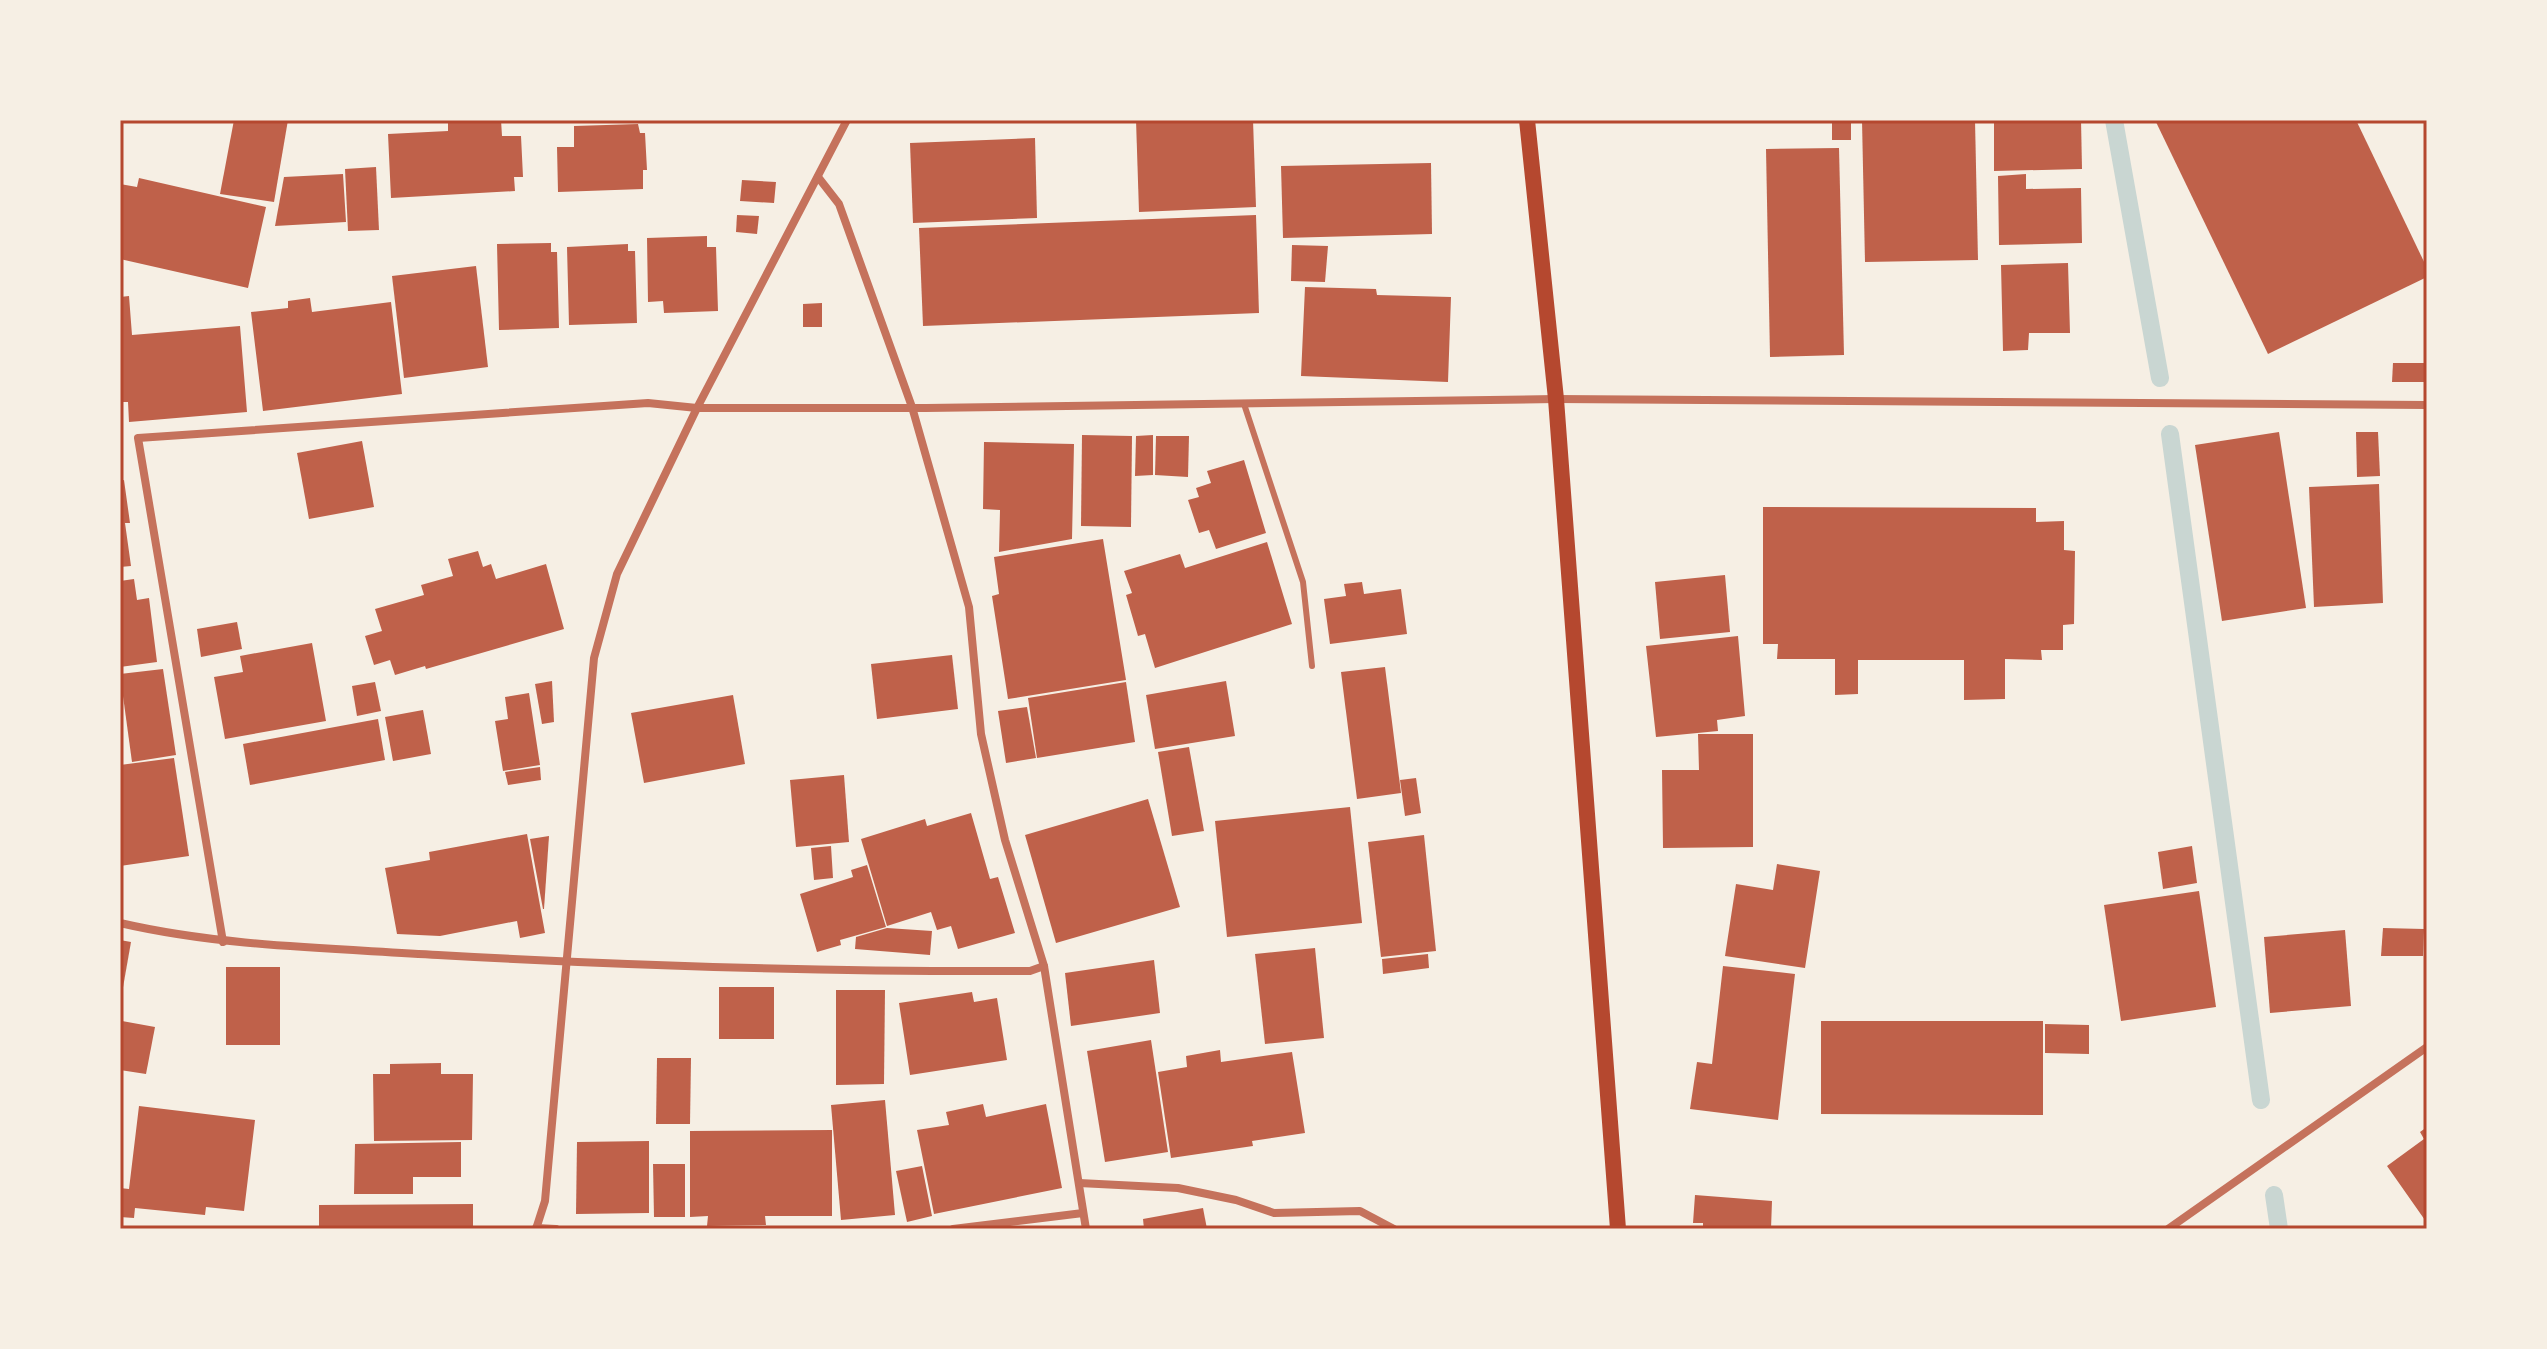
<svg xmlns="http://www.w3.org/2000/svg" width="2547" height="1349" font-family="'Titillium Web',sans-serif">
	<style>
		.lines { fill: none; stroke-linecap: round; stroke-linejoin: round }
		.stream { stroke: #c9d6d2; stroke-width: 18 }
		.building { fill: #bf614a }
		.service { stroke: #c5725c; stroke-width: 6 }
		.minor { stroke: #c5725c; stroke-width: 8 }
		.secondary { stroke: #b5482f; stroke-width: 16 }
		.neatline { fill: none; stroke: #b5482f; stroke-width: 3 }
	</style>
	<rect width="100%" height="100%" fill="#f6efe4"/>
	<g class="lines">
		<g class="stream">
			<polyline points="2114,120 2160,378"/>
			<polyline points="2170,434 2261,1100"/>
			<polyline points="2274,1195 2279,1229"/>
		</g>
	</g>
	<g class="building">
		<polygon points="234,120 288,120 274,202 220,194"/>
		<polygon points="448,120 501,120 502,136 521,136 523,177 514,177 515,191 391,198 388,134 448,131"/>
		<polygon points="1136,120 1253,120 1256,207 1139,212"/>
		<rect x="1832" y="120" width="19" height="20"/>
		<polygon points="1862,120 1975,120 1978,260 1865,262"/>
		<polygon points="1994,120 2081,120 2082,169 1994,171"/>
		<polygon points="2155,120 2356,120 2427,268 2427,277 2268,354"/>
		<polygon points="638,124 640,133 645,133 647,170 643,170 643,189 558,192 557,147 574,147 574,126"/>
		<polygon points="1035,138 1037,218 913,223 910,143"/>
		<polygon points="1839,148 1844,355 1770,357 1766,149"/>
		<polygon points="1431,163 1432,234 1283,238 1281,166"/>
		<polygon points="376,167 379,230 348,231 345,169"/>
		<polygon points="343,174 346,222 275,226 284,177"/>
		<polygon points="2026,174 2026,189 2081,188 2082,243 1999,245 1998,176"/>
		<polygon points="139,178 266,207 248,288 120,259 120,184 137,187"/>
		<polygon points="742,180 776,182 774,203 740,201"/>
		<polygon points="737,215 759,216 757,234 736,232"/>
		<polygon points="1256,215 1259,313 923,326 919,228"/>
		<polygon points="707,236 707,247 716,247 718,311 664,313 663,301 648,302 647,238"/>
		<polygon points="551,243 551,252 557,252 559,328 499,330 497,244"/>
		<polygon points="628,244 628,251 635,251 637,323 569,325 567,247"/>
		<polygon points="1292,245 1328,246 1325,282 1291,281"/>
		<polygon points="2068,263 2070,333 2029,333 2028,350 2003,351 2001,265"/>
		<polygon points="476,266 488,367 404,378 392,276"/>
		<polygon points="1305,287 1376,289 1377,295 1451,297 1448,382 1301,376"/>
		<polygon points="129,296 132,335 240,326 247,412 129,422 128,402 120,402 120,297"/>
		<polygon points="310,298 312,312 391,302 402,394 263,411 251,312 288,308 288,301"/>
		<polygon points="822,303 822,327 803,327 803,304"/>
		<polygon points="2393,363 2427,363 2427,382 2392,382"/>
		<polygon points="2279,432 2306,608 2222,621 2195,445"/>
		<polygon points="2356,432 2378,432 2380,476 2357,477"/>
		<polygon points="1082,435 1132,436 1131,527 1081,526"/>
		<polygon points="1153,435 1153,475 1135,476 1136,436"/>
		<polygon points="1156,436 1189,436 1188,477 1155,475"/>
		<polygon points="362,441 374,507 309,519 297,453"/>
		<polygon points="984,442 1074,444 1072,539 999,552 1000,510 983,509"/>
		<polygon points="1244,460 1266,533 1216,549 1209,530 1199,533 1188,500 1199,497 1196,488 1211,483 1207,471"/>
		<polygon points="124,480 130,523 125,523 131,566 120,567 120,481"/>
		<polygon points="2379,484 2383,603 2314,607 2309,487"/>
		<polygon points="1763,507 2036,508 2036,522 2064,521 2064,550 2075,551 2074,624 2063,625 2063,650 2041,650 2042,660 2005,659 2005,699 1964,700 1964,660 1858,660 1858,694 1835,695 1835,659 1777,659 1778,644 1763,644"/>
		<polygon points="1103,539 1126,680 1008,699 992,596 999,594 994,557"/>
		<polygon points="1267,542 1292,624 1155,668 1145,634 1138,636 1126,595 1132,593 1124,571 1180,554 1185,568"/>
		<polygon points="478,551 483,567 491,564 496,579 546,564 564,629 426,669 425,666 395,675 390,660 374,665 365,636 382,631 375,609 424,595 421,585 453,576 448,559"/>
		<polygon points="1725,575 1730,632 1660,639 1655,582"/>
		<polygon points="134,579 137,600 149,598 157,662 120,667 120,581"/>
		<polygon points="1362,582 1364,594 1401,589 1407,634 1330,644 1324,599 1346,596 1344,584"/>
		<polygon points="237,622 242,649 201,657 197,629"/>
		<polygon points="1738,636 1745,716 1717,720 1718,731 1656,737 1646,646"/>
		<polygon points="312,643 326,721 225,739 214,677 243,672 240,656"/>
		<polygon points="952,655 958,709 877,719 871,664"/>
		<polygon points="1385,667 1401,793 1357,799 1341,672"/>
		<polygon points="163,669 176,755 132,762 120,674"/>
		<polygon points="552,681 554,722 542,724 535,684"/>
		<polygon points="1226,681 1235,736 1155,749 1146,695"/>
		<polygon points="375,682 381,711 357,716 352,686"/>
		<polygon points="1126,682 1135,742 1037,758 1028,698"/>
		<polygon points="529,693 540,765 503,771 495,721 508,719 505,697"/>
		<polygon points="733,695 745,764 644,783 631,713"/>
		<polygon points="1027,707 1036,758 1006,763 998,711"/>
		<polygon points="423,710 431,754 393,761 385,717"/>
		<polygon points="378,719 385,760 250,785 243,744"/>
		<polygon points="1698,734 1753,734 1753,847 1663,848 1662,770 1699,770"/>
		<polygon points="1189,747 1204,831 1172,836 1158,752"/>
		<polygon points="174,758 189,856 120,866 120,765"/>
		<polygon points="540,767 541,780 508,785 505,772"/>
		<polygon points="844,775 849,842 796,847 790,780"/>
		<polygon points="1416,778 1421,813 1405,816 1400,780"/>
		<polygon points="1148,799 1180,907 1056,943 1025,835"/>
		<polygon points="1350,807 1362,923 1227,937 1215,821"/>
		<polygon points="971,813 990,879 998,877 1015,933 958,949 951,926 937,930 931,912 887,926 861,839 925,819 927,826"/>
		<polygon points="527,834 545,933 520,938 517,921 440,936 397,934 385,868 430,860 429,852"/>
		<polygon points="1424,835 1436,951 1381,957 1368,842"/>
		<polygon points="549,836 544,909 543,909 530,839"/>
		<polygon points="831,846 833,878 814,880 811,848"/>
		<polygon points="2192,846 2197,883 2163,889 2158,852"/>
		<polygon points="1777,864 1820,871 1805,968 1725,956 1736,884 1773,890"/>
		<polygon points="867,865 886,927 840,940 841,945 817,952 800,894 853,877 851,870"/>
		<polygon points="2199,891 2216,1007 2121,1021 2104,905"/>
		<polygon points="887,928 932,931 930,955 855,949 856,937"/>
		<polygon points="2383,928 2424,929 2423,956 2381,956"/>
		<polygon points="2345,930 2351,1006 2270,1013 2264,937"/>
		<polygon points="120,940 131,942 122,993 120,992"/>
		<polygon points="1315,948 1324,1038 1265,1044 1255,954"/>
		<polygon points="1428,954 1429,968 1383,974 1382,959"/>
		<polygon points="1154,960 1160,1013 1071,1026 1065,973"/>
		<polygon points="1723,966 1795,974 1778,1120 1690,1109 1697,1062 1712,1064"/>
		<rect x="226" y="967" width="54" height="78"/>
		<rect x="719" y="987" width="55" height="52"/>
		<polygon points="836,990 885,990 884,1084 836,1085"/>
		<polygon points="972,992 974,1002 997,998 1007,1060 910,1075 899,1003"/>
		<polygon points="122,1021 155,1027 146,1074 120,1070"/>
		<polygon points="1821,1021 2043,1021 2043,1115 1821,1114"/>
		<polygon points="2045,1024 2089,1025 2089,1054 2045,1053"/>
		<polygon points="1151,1040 1168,1152 1105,1162 1087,1051"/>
		<polygon points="1220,1050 1221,1062 1292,1052 1305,1133 1252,1141 1253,1146 1171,1158 1158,1072 1187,1067 1186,1056"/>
		<polygon points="657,1058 691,1058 690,1124 656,1124"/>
		<polygon points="441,1063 441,1074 473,1074 472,1140 374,1141 373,1074 390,1074 390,1064"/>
		<polygon points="885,1100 895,1215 841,1220 831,1105"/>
		<polygon points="983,1104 986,1117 1046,1104 1062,1188 934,1214 917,1130 949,1125 946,1112"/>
		<polygon points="139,1106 255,1120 244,1211 206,1207 205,1215 135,1208 134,1218 120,1217 120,1188 129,1189"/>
		<polygon points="2427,1127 2427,1223 2387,1166 2424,1139 2420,1132"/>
		<polygon points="832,1130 832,1216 765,1216 766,1225 707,1226 708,1216 690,1217 690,1131"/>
		<polygon points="649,1141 649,1213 576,1214 577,1142"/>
		<polygon points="461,1142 461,1177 413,1177 413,1194 354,1194 355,1144"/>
		<polygon points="653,1164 685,1164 685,1217 654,1217"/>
		<polygon points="922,1166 932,1216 907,1222 896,1171"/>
		<polygon points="1695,1195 1772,1201 1771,1229 1703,1229 1703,1223 1693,1223"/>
		<polygon points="473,1204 473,1229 319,1229 319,1205"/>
		<polygon points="1203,1208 1207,1229 1144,1229 1143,1219"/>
	</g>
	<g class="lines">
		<polyline class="service" points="1244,404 1303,582 1312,666"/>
		<g class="minor">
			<polyline points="818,177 839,204 912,407 969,607 981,734 1005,840 1044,966 1086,1229"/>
			<path d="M120,923C224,947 332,948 438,955C635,966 833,972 1030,971L1044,966"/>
			<polyline points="223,942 138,438 648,403 697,408 926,408 1556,399 2427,405"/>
			<polyline points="1079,1183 1178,1188 1236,1200 1274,1213 1360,1211 1394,1229"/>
			<polyline points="536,1228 556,1229"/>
			<polyline points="536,1229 545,1201 594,658 617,574 697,408 847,120"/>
			<polyline points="953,1229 1083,1213"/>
			<polyline points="2168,1229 2427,1047"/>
		</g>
		<polyline class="secondary" points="1527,120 1556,399 1618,1229"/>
	</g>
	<rect width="2547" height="1349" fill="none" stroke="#f6efe4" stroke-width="244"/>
	<rect x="122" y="122" width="2303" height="1105" class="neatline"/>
</svg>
